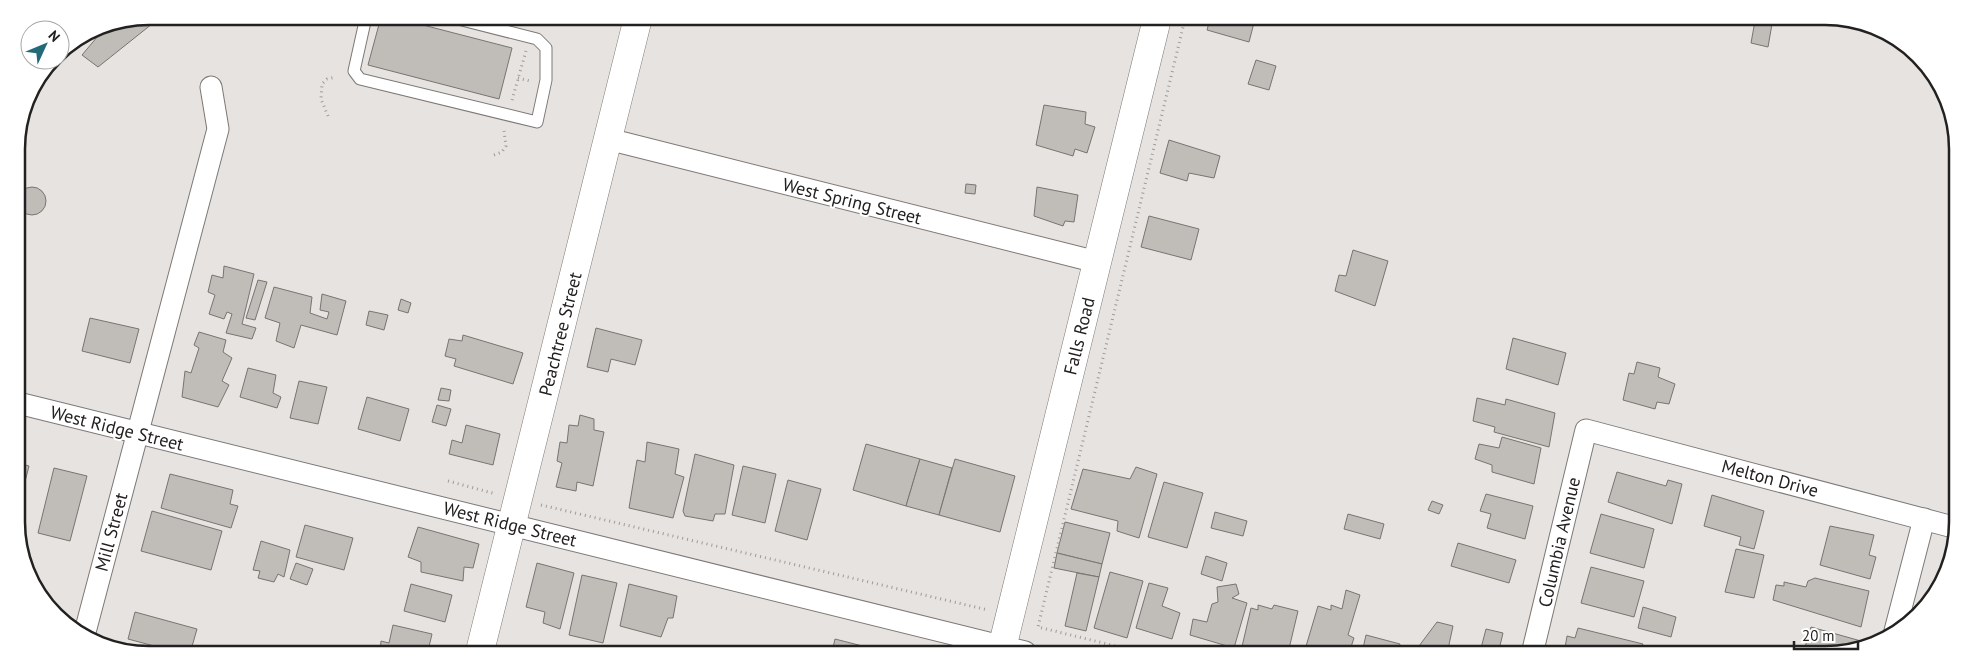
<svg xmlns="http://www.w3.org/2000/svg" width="1974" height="671" font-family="'PT Sans',sans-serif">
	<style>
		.building { fill: #c0bdb9; stroke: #787471 }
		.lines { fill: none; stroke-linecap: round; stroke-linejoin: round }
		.lane-casing { stroke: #7d7976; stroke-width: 13 }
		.street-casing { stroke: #7d7976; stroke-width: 23 }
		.secondary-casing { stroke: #7d7976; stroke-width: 29 }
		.path { stroke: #9d9a98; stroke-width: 3; stroke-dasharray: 1 4; stroke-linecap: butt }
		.lane { stroke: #fff; stroke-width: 11 }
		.street { stroke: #fff; stroke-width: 21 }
		.secondary { stroke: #fff; stroke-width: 28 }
		.labels { text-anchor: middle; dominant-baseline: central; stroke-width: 4; stroke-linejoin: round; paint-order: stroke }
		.street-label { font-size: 18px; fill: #232120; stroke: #fff }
		.rim { fill: none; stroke: #232120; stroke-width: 2.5 }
	</style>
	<rect width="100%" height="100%" fill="#e7e3e0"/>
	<g class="building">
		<polygon points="149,16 162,16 98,67 82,55 108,24"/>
		<polygon points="381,17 392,17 512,48 499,99 368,65"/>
		<polygon points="1210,19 1255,19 1249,42 1207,30"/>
		<polygon points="1755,21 1772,24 1768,47 1751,43"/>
		<polygon points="52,60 59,60 45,75 43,73"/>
		<polygon points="1256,60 1276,66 1269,90 1248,84"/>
		<polygon points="1044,105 1086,112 1085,124 1095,127 1087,153 1075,149 1073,156 1036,145"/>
		<polygon points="1169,140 1220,156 1214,178 1189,173 1187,181 1160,173"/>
		<polygon points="966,184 976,185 975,194 965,193"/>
		<circle cx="32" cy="201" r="14"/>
		<polygon points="1037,187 1078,195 1074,222 1065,221 1063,226 1034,216"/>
		<polygon points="1149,216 1199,229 1191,260 1141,247"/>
		<polygon points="1353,250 1388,261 1375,306 1335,291 1339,275 1346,276"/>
		<polygon points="224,266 254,274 242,324 256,328 252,339 226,333 232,314 227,312 224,319 209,314 215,295 208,292 212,275 223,278"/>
		<polygon points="258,280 267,282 255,320 246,318"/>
		<polygon points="274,287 312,297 310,313 327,319 329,312 320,310 322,294 346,301 337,335 301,325 294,348 276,341 280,323 265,318"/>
		<polygon points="401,299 411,303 408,313 398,310"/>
		<polygon points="369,311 388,315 384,330 366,325"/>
		<polygon points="90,318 139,329 130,363 82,351"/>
		<polygon points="596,328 642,340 635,365 611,359 608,372 587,367"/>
		<polygon points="199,332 226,340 223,352 232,358 222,381 229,385 218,407 182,397 185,371 191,373 199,348 194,345"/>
		<polygon points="463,335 523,353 513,384 454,366 456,359 445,356 449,339 462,341"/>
		<polygon points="1513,338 1566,353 1558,385 1506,369"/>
		<polygon points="1637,362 1660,368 1658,377 1675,384 1669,404 1657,402 1655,409 1623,400 1629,373 1634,374"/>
		<polygon points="248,368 276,375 273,393 281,397 277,408 240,397"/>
		<polygon points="299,381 327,387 318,424 290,418"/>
		<polygon points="441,388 451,390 449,401 438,400"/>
		<polygon points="367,397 409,409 400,441 358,429"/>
		<polygon points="1477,398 1505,405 1506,399 1555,413 1549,447 1494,432 1495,427 1473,421"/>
		<polygon points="437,405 451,409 446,426 432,422"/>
		<polygon points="580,415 594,419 594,430 604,432 593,486 577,482 576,491 556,487 562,463 557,461 560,442 567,443 569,425 578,426"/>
		<polygon points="466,425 500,434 493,465 449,454 452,440 462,443"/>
		<polygon points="1502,437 1541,448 1534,484 1492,472 1492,465 1475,459 1479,444 1499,448"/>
		<polygon points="647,442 679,449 675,474 684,477 673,518 629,508 637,460 645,462"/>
		<polygon points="866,444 920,459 906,506 853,490"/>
		<polygon points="695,454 734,465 725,514 715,514 713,521 685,516 683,511"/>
		<polygon points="920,459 952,468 939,515 906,506"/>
		<polygon points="955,459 1015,476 1000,532 939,515"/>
		<polygon points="18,463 29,466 19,505"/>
		<polygon points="743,466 776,474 765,523 732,515"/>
		<polygon points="1136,467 1157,474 1139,538 1117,531 1118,521 1071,509 1083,469 1130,479"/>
		<polygon points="54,468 87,476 70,541 38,533"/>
		<polygon points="1617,472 1666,486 1668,480 1682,484 1672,524 1608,502"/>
		<polygon points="170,474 233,490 230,504 238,506 231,528 161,508"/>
		<polygon points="788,480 821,489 807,540 775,531"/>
		<polygon points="1164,482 1203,493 1187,548 1148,537"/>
		<polygon points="1486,494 1533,506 1525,539 1487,528 1491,514 1480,511"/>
		<polygon points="1712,495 1764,511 1754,549 1739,545 1741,537 1704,526"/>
		<polygon points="1432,501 1443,505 1439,514 1428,510"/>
		<polygon points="152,511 222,531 211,570 141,551"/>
		<polygon points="1215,512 1247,521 1243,536 1211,528"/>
		<polygon points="1348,514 1384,524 1380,539 1344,529"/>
		<polygon points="1601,514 1654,529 1644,568 1590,553"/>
		<polygon points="1065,522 1110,533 1102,564 1057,553"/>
		<polygon points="305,525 353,538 344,570 296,557"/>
		<polygon points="1830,526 1874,535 1869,555 1876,557 1870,579 1820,565"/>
		<polygon points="418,527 479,544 473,568 464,567 463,581 421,572 421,562 408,557"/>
		<polygon points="261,541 290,550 284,577 278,574 274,582 258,578 260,571 253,570"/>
		<polygon points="1458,543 1516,560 1509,583 1451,566"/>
		<polygon points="1736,549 1764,555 1754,598 1725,592"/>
		<polygon points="1057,553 1102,564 1099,577 1054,568"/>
		<polygon points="1206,556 1227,563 1222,581 1201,574"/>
		<polygon points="1945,558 1952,560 1937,592"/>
		<polygon points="296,563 313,569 307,585 290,579"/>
		<polygon points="537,563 574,573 560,629 543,623 545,612 526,607"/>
		<polygon points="1591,567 1644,581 1634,617 1581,603"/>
		<polygon points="1110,572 1143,581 1127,638 1094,628"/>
		<polygon points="1077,573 1099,577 1086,631 1065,626"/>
		<polygon points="582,575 617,583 603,643 569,635"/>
		<polygon points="1815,578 1869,591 1861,627 1773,600 1776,585 1784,586 1784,582 1806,587 1808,581"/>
		<polygon points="1149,583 1168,588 1162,606 1180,613 1172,639 1136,628"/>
		<polygon points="411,584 452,595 445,622 404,611"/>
		<polygon points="629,584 677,596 673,618 668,618 661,637 620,626"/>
		<polygon points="1236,584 1239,594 1232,598 1247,603 1234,648 1190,635 1193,619 1207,622 1212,604 1218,602 1217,587"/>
		<polygon points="1346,590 1360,595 1348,635 1354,638 1349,653 1304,653 1318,606 1331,610 1331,605 1342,609"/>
		<polygon points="1258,605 1272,609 1274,605 1298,611 1288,653 1241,651 1251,608 1258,610"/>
		<polygon points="1643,607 1676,617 1671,637 1638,628"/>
		<polygon points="135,612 197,629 191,650 169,650 128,639"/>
		<polygon points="1437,622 1453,626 1447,654 1405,653 1406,650 1416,650"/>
		<polygon points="393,625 432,634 428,651 380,651 381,641 389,643"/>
		<polygon points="1811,627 1861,641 1860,644 1833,654 1803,654"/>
		<polygon points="1578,628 1643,644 1640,654 1564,654 1567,636 1575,638"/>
		<polygon points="1486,629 1503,633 1498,654 1472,654 1473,651 1480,652"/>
		<polygon points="1366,635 1400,644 1398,653 1362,653"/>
		<polygon points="835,639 886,652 832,652"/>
	</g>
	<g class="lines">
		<defs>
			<polyline id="lane" points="366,17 354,71 360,79 537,122 546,80 546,48 537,39 450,17"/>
			<g id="street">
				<polyline points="608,139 1097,262"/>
				<polyline points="18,403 1025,652"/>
				<polyline points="1895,631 1924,519"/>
				<polyline points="85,632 218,129 211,87"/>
				<polyline points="1532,654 1586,430 1953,527"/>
			</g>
			<g id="secondary">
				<polyline points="480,651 638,18"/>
				<polyline points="1001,652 1157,19"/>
			</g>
		</defs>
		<use href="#lane" class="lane-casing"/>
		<use href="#street" class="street-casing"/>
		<use href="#secondary" class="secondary-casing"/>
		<g class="path">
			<polyline points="518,78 530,81"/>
			<polyline points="512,100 526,51"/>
			<polyline points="328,116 321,99 322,84 327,79 336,77"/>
			<polyline points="494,155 502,152 506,146 504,131"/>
			<polyline points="448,481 496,494"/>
			<polyline points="541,505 988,610"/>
			<polyline points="1144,653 1038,627 1185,19"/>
		</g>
		<use href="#lane" class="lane"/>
		<use href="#street" class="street"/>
		<use href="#secondary" class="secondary"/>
	</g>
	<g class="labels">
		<g class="street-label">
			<text transform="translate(852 201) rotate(14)">West Spring Street</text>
			<text transform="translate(560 334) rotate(-76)">Peachtree Street</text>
			<text transform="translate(1079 336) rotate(-76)">Falls Road</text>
			<text transform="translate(117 428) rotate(14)">West Ridge Street</text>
			<text transform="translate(1770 478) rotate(15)">Melton Drive</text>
			<text transform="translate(510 524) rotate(14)">West Ridge Street</text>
			<text transform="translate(111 532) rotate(-75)">Mill Street</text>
			<text transform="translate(1559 542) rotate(-77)">Columbia Avenue</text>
		</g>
	</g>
	<path d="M0 0H1974V671H0ZM149 25H1825A124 124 0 0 1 1949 149V522A124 124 0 0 1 1825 646H149A124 124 0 0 1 25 522V149A124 124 0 0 1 149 25Z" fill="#fff" fill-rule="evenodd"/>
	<path class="rim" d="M149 25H1825A124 124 0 0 1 1949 149V522A124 124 0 0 1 1825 646H149A124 124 0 0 1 25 522V149A124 124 0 0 1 149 25Z"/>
	<g transform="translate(45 45) rotate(46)"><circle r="24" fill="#ffffff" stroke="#a7a6a6"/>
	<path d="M0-4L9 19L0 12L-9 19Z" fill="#236978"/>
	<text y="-8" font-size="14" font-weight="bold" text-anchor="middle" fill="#232120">N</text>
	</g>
	<path d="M1794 641v8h64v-8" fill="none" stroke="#232120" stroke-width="2.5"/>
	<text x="1802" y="641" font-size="15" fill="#232120" stroke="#ffffff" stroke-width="4" paint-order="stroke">20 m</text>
</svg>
